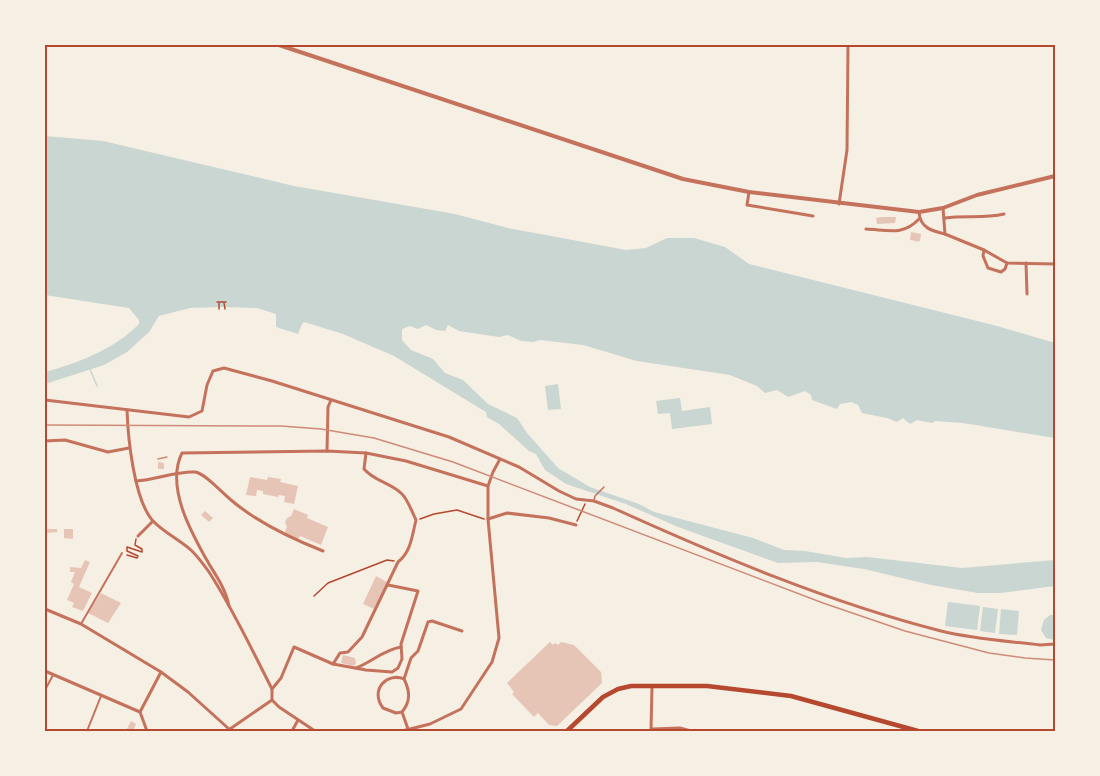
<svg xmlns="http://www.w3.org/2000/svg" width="1100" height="776" font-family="Montserrat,sans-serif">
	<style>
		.water { fill: #c9d6d2 }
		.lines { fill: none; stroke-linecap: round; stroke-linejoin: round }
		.stream { stroke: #c9d6d2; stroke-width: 1.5 }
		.building { fill: #e6c5b7 }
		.path { stroke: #b5482f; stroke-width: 1.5 }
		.service { stroke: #c5725c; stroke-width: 1.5 }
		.pedestrian { stroke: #c5725c; stroke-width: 2 }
		.minor { stroke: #c5725c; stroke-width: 3 }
		.tertiary { stroke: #c5725c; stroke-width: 4 }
		.secondary { stroke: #b5482f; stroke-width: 4.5 }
		.rail { stroke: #cf8b77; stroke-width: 1.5 }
		.neatline { fill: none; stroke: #b5482f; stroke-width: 2 }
	</style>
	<rect width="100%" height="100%" fill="#f6efe4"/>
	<g class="water">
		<path d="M45,136L103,141L294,186L455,214L508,228L626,250L646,248L667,238H694L725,247L749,264L997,326L1055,343V438L963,423L935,421L932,423L917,420L910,424L903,418L897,422L887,418L862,413L858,405L851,402L840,404L837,409L812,400L811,395L805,391L788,397L777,390L765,393L757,386L730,375L637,361L583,345L540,340L533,342L521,341L508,335L499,337L459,331L448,325L445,331L436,330L426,325L418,329L410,326L402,329V340L411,350L433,359L445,373L463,380L488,404L517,418L527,433L558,468L590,487L639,504L654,512L753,538L784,550L805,551L846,558L867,557L962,568L1055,560V586L1000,593H978L931,585L864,569L817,562L778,563L678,527L626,504L566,484L545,470L536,454L529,451L499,424L487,417L486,412L394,356L343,334L304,322L302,324L298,334L276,327V314L257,308L221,307L190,308L159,316L149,332L127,352L104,365L45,384V372C78,363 115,349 139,324V320L129,308L45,295Z"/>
		<polygon points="558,384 561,409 548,410 545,386"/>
		<polygon points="680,398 682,411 710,407 712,424 672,429 670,413 658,414 656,401"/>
		<polygon points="948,602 980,606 977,630 945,626"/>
		<polygon points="983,607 998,609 995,633 980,631"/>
		<polygon points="1001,609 1019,611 1017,635 999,634"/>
		<polygon points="1050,615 1055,615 1055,640 1046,638 1041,630 1044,620"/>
	</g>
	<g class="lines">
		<polyline class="stream" points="90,369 97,386"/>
	</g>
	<g class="building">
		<polygon points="882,217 896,217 895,223 877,224 876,218"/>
		<polygon points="911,232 921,234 920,241 915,242 916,241 910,240"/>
		<polygon points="158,462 164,463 164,469 158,469"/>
		<polygon points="250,477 267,480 268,477 281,479 280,482 298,486 294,504 284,502 285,496 279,495 278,497 263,494 263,491 257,490 256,496 246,495"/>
		<polygon points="294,509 308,515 307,518 328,527 321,545 300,536 298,539 284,534 287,527 285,522 287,518 291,516"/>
		<polygon points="205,511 213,518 209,522 201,515"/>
		<polygon points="45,529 57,529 57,532 45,533"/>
		<polygon points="64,529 73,529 73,539 64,538"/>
		<polygon points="85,560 90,562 79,587 92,593 83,611 72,607 74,603 67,600 74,584 71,582 75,572 70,572 70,567 81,568"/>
		<polygon points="376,576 387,582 374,609 363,604"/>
		<polygon points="101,593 121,603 108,623 88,613"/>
		<polygon points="550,642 553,645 555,643 558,645 561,642 574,645 601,672 602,683 557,726 549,725 538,713 534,717 512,694 514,692 507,683"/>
		<polygon points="343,655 355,658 356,664 353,666 341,663"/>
		<polygon points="131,721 136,724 133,731 126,731"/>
	</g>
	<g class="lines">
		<g class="path">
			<polyline points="217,302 226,302"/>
			<polyline points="219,303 219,309"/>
			<polyline points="224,303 225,309"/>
			<polyline points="420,519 434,514 457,510 484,519"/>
			<polyline points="577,521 585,504"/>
			<polyline points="127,555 137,558 138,556 127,551 127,547 142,552 142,549 135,545 136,539"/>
			<polyline points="314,596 328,583 387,560 394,561"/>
		</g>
		<polyline class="service" points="594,501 595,496 604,487"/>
		<g class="pedestrian">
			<polyline points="81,624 122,553"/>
			<polyline points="45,690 53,675"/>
			<polyline points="87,731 101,696"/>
		</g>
		<g class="minor">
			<polyline points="749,192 747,205 813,216"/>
			<polyline points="839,204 847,150 848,45"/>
			<polyline points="943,208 945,234 984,250 1007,263 1055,264"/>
			<path d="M919,212C920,228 932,231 945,234"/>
			<path d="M945,218C966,215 983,219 1004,214"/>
			<path d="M866,229C888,230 903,236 919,219"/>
			<polyline points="984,250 983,256 988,268 1001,272 1005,269 1007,263"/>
			<polyline points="1026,263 1027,294"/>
			<path d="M45,400L189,417L202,411L207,385L213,371L224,368L272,381L449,437L519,467L559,491L576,499L594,501L613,508C719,556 828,602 941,631C973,639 1007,641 1040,645L1055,644"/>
			<path d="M127,410C128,439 134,498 152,520C163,532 180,540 192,551C198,557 204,565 209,572C233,609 252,650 272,689V700L279,707L315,731"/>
			<polyline points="45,441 65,440 108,452 129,448"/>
			<polyline points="327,451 328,407 331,400"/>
			<path d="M136,481C156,480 175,471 195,472C205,473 222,493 231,500C258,523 290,538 323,551"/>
			<polyline points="488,519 507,513 549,518 576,525"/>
			<polyline points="138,536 153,521"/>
			<path d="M229,606C226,590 217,577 209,564C192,534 165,487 182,453L327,451L366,453L406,461L488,486"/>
			<polyline points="45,609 81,624 161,672 188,692 229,729"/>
			<path d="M333,664L340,653L348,652L362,637L398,562C411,552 412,536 416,520C412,512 408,500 402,494C391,483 374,481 364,469L366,453"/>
			<path d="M356,668C372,662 383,650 401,647"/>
			<polyline points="45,671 140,712"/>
			<polyline points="404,679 411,658 418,651 428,622 432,621 462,631"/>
			<polyline points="272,689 281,678 294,647 333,664 366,670 392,672 398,668 402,659 401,644 418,591 388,585"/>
			<polyline points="140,712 161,672"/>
			<polyline points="140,712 147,731"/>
			<path d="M402,712L396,713L383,708C369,689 388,672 404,679C410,691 411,701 402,712L408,729"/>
			<polyline points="652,729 680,728 691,731"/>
			<polyline points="227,731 272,700"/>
			<polyline points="292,731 298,720"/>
			<polyline points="402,731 430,724 461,709 492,662 499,638 488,519 488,486 493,472 500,459"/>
			<polyline points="651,731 652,686"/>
		</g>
		<polyline class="tertiary" points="279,45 683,179 749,192 919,212 943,208 977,195 1055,176"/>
		<polyline class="secondary" points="567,731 603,697 618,689 631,686 707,686 791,696 918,731"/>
		<g class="rail">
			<polyline points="45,425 281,426 321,429 374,438 453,462 823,603 905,631 989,653 1025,658 1055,660"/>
			<polyline points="158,459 167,457"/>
		</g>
	</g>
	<rect width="1100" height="776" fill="none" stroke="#f6efe4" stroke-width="93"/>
	<rect x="46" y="46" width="1008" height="684" class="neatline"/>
</svg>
